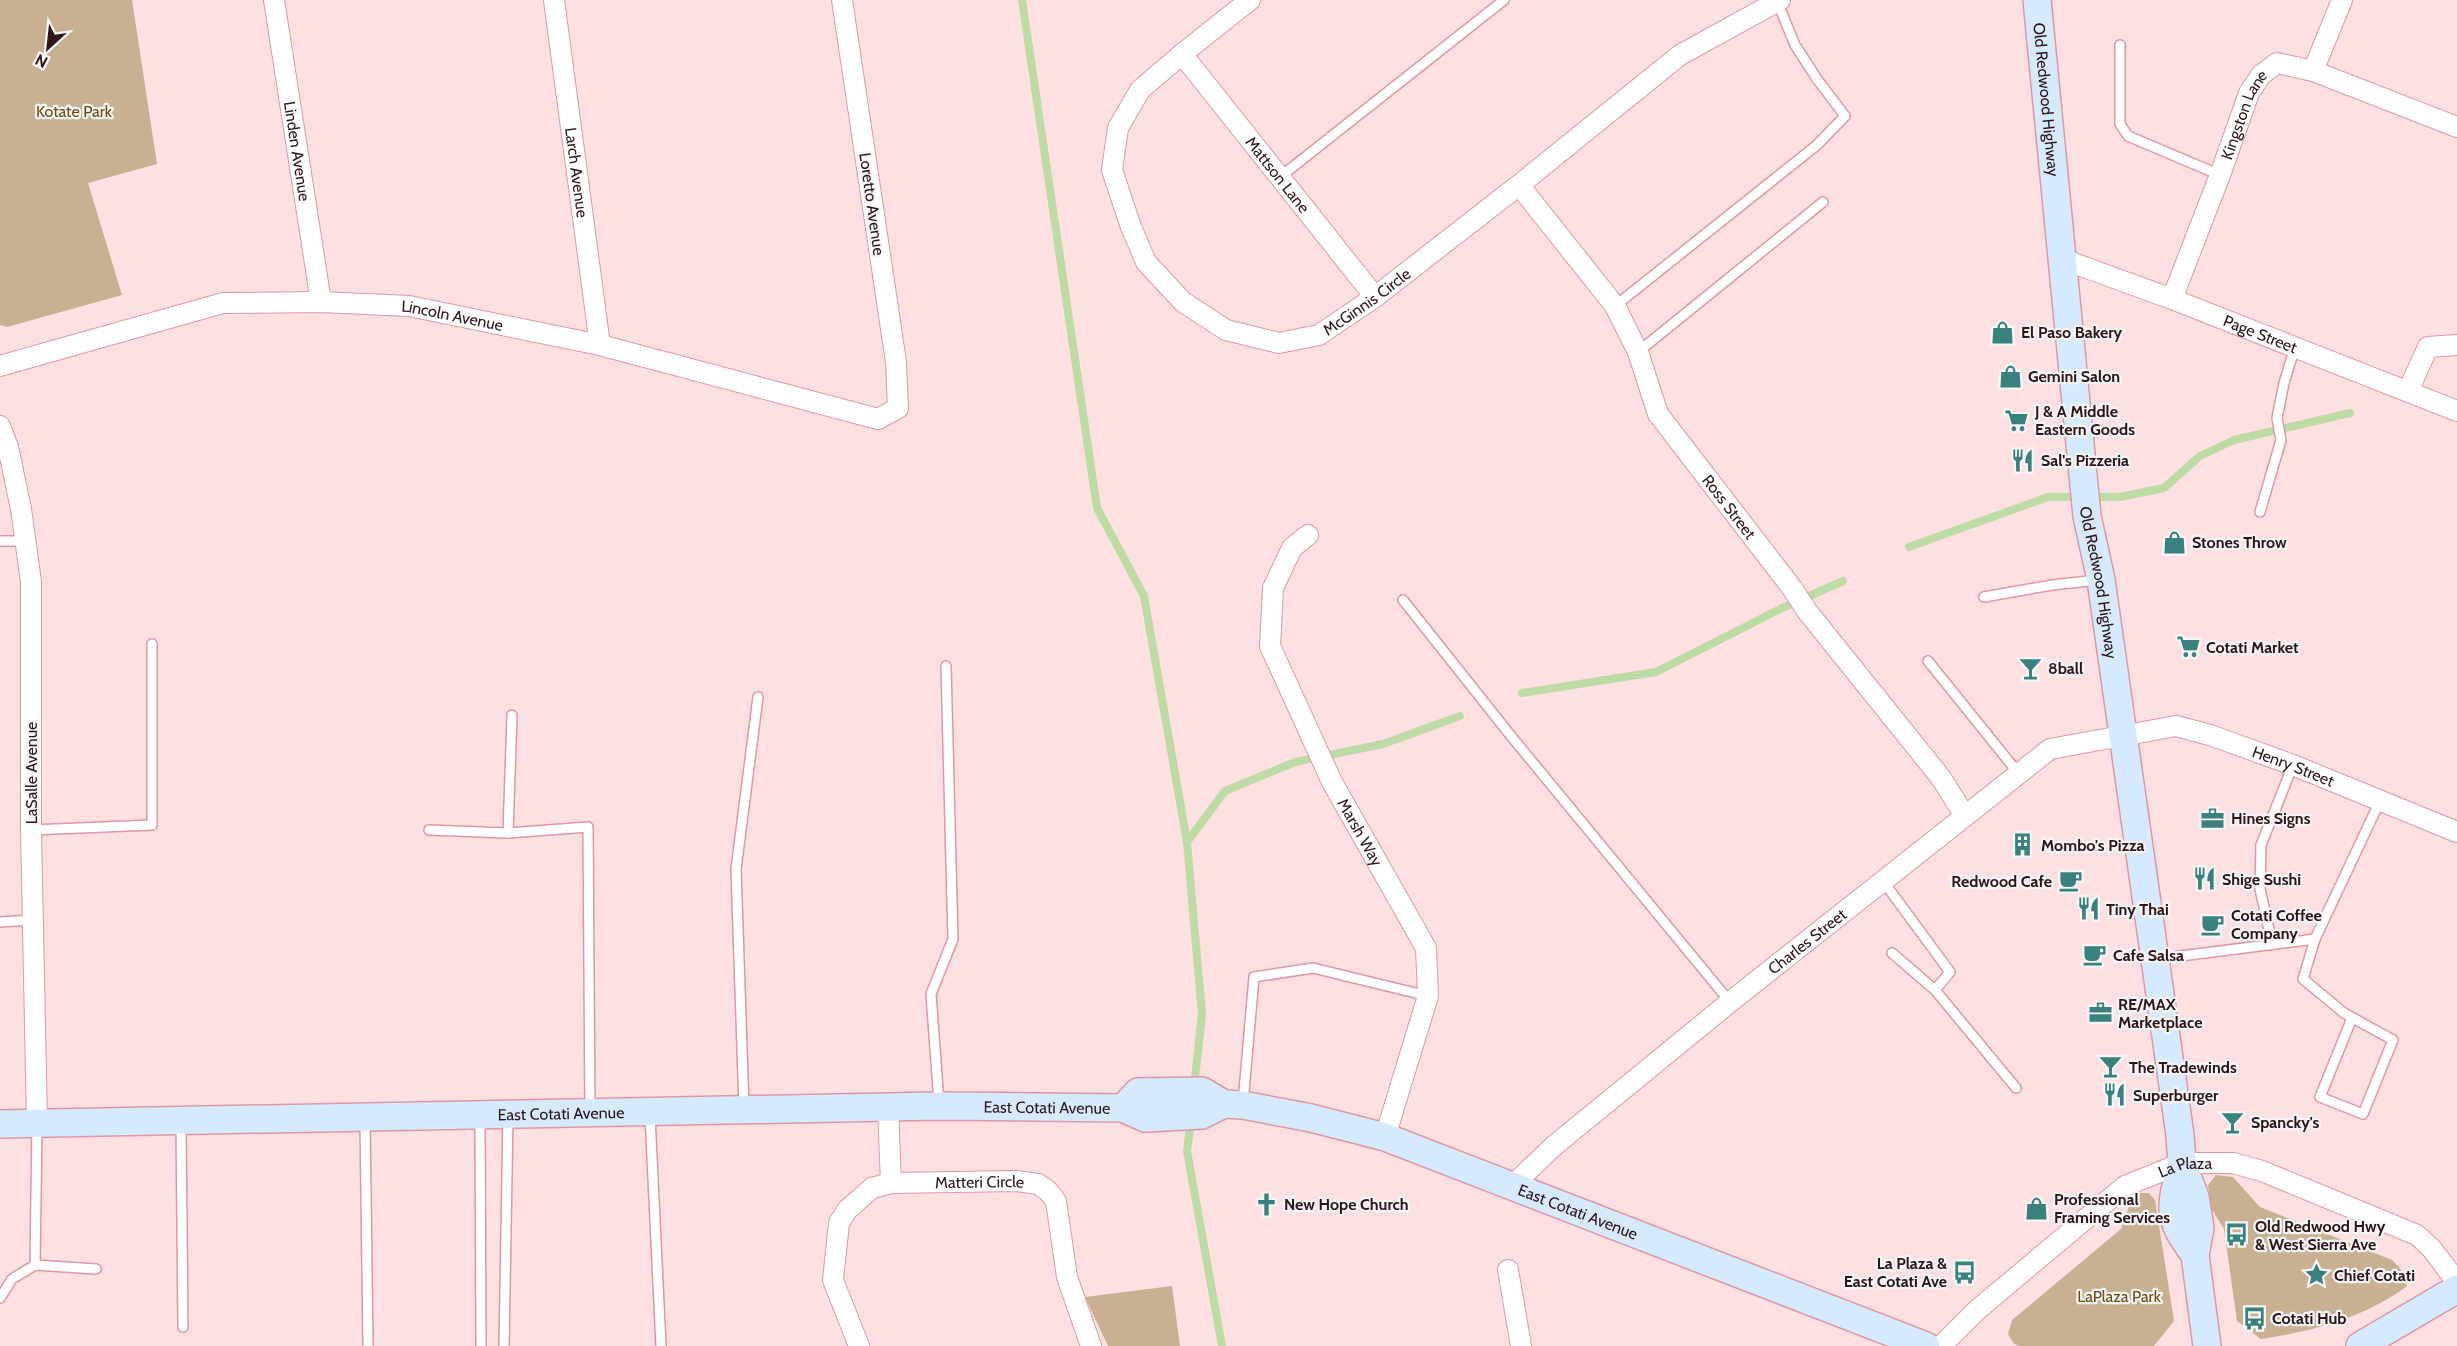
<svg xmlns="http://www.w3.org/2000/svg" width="2457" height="1346" font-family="Cabin,sans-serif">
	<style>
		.green { fill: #cab092 }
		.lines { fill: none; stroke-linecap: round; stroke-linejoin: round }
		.stream { stroke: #bddba4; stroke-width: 8 }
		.lane-casing { stroke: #df98a1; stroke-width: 12 }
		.street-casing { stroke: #df98a1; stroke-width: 22 }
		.secondary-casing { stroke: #df98a1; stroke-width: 30 }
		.lane { stroke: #fff; stroke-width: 9 }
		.street { stroke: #fff; stroke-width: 20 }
		.secondary { stroke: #d5e9ff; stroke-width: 27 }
		.labels { text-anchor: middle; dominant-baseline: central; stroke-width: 4.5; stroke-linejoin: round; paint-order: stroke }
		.street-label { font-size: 16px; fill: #2f1519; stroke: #f4f5f4 }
		.park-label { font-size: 16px; fill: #714a0f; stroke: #f4f5f4 }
		.poi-label { font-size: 16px; font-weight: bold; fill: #2f1519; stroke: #f4f5f4; text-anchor: start }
	</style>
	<rect width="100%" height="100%" fill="#fedfe2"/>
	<g class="green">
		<polygon points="0,0 132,0 157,164 88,183 122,295 7,327 0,325"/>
		<path d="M2216,1175L2233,1177L2260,1207L2392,1260L2400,1268L2407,1286C2364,1318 2313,1331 2261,1339L2237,1321L2224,1229L2211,1208L2208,1185Z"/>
		<polygon points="2136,1193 2149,1193 2155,1200 2174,1321 2154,1346 2020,1346 2014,1344 2008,1334 2012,1320 2121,1229 2132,1198"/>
		<polygon points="1172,1286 1180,1346 1108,1346 1085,1297"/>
	</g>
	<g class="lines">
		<g class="stream">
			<polyline points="1022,0 1097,508 1144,596 1187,842 1202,1014 1194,1087"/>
			<polyline points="1909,547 2048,497 2120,497 2164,488 2200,456 2234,440 2350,413"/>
			<polyline points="1522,693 1656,672 1780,609 1843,581"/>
			<polyline points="1187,842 1225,791 1295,762 1383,744 1460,716"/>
			<polyline points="1191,1120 1187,1151 1222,1346"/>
		</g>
		<defs>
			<g id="lane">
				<polyline points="2120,45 2120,124 2128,136 2220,175"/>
				<polyline points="1280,177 1504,0"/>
				<polyline points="1615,306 1817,145 1845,116 1817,79 1795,45 1777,1"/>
				<polyline points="1638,352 1823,202"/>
				<polyline points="2260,512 2281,440 2277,418 2284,383 2295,347"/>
				<polyline points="0,541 25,541"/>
				<polyline points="1984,597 2052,585 2098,580"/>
				<polyline points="1403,600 1511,736 1730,1002"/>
				<polyline points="1928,661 2019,774"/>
				<polyline points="512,715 508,833 588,827 590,1110"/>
				<polyline points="31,830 152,825 152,644"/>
				<polyline points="429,830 508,833"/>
				<polyline points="1883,881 1950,972 1935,990 2016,1088"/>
				<polyline points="0,922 33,920"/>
				<polyline points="2272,943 2260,889 2261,845 2293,765"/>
				<polyline points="1892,953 1935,990"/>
				<polyline points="2157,959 2315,939"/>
				<polyline points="2352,1018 2320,1097 2363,1114 2393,1040 2344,1013 2303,979 2315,939 2380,801"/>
				<polyline points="939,1103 931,994 953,939 946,666"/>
				<polyline points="1243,1103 1254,977 1313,968 1428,996"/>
				<polyline points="744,1107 736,869 758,697"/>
				<polyline points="650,1115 661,1346"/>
				<polyline points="480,1117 481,1346"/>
				<polyline points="365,1119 368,1346"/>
				<polyline points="181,1123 183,1327"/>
				<polyline points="35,1265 37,1126"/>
				<polyline points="0,1298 12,1279 35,1265 96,1269"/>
				<polyline points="504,1346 508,1117"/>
			</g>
			<g id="street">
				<path id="s1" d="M274,0L321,302"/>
				<path id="s2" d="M554,0L600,345"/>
				<path id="s3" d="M1250,0L1182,54L1140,90L1118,128L1112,170L1131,227L1146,262L1183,302L1226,330L1279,343L1319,335L1375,297L1519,185L1680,55L1780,0"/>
				<path id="s4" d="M1182,54L1375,297"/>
				<polyline points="2313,71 2342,0"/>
				<path id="s5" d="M1519,185L1615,306L1638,352L1658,414L1792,588L1807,611L1941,778L1965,816"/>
				<path id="s6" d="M2062,259L2172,299L2457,411"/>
				<path id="s7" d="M2172,299L2220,175L2249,93L2261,75L2277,63L2313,71L2457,127"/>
				<path id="s8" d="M0,366L223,303L321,302L409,306L600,345L878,419L898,408L896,362L842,0"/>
				<polyline points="2408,391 2428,347 2457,345"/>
				<polyline points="0,426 8,447 21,509 31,582 31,830 37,1123"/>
				<path id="s9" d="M1308,535L1292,548L1273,588L1270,646L1332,782L1426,948L1428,996L1385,1137"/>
				<polyline points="888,1107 891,1183"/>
				<path id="s10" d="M1513,1185L1555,1145L1730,1002L2050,749L2176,726L2210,735L2293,765L2457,832"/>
				<polyline points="1508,1270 1521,1346"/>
				<path id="s11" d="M859,1346L833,1280L839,1223L847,1210L872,1188L891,1183L1016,1181L1038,1184L1048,1191L1056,1201L1067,1277L1091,1346"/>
				<path id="s12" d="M1941,1346L1977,1310L2125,1186L2182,1163H2233L2262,1171L2417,1235L2431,1248L2457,1282"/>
			</g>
			<g id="secondary">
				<path id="s13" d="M2037,0L2087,516L2101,580L2180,1135L2182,1163L2195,1197L2200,1228L2195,1255L2207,1346"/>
				<path id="s14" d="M1123,1108L1138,1092L1202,1091L1224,1104L1243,1105L1311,1118L1385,1137L1926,1346"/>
				<path id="s15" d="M0,1124L939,1106L1123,1108L1145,1118L1202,1115L1224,1104"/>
				<path d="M2182,1163C2170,1207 2166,1217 2195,1255"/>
				<polyline points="2360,1346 2457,1289"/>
			</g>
		</defs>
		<use href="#lane" class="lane-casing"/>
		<use href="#street" class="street-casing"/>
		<use href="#secondary" class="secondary-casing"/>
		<use href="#lane" class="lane"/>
		<use href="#street" class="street"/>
		<use href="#secondary" class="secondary"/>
	</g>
	<defs>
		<symbol id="shop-bare" viewBox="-9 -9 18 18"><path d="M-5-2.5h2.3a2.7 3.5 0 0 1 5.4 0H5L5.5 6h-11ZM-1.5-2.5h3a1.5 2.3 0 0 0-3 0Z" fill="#39817e" stroke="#f4f5f4" stroke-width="2.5" paint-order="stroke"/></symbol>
		<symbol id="supermarket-bare" viewBox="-9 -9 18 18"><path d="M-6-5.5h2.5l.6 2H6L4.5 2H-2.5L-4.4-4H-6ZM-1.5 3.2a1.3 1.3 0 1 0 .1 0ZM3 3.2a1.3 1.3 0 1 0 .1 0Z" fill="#39817e" stroke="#f4f5f4" stroke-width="2.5" paint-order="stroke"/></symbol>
		<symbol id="restaurant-bare" viewBox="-9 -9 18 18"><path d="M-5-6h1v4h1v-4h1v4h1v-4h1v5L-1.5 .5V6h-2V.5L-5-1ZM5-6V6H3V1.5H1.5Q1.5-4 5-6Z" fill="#39817e" stroke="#f4f5f4" stroke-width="2.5" paint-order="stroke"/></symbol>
		<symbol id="bar-bare" viewBox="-9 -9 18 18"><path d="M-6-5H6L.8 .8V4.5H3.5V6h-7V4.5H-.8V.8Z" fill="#39817e" stroke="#f4f5f4" stroke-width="2.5" paint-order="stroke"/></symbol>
		<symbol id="office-bare" viewBox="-9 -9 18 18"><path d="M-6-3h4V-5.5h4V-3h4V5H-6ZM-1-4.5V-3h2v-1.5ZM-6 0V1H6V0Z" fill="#39817e" stroke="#f4f5f4" stroke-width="2.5" paint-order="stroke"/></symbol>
		<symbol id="building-bare" viewBox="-9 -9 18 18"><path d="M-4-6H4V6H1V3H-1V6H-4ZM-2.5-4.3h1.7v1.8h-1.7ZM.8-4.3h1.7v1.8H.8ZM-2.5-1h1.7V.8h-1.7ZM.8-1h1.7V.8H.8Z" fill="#39817e" stroke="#f4f5f4" stroke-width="2.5" paint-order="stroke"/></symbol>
		<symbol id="cafe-bare" viewBox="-9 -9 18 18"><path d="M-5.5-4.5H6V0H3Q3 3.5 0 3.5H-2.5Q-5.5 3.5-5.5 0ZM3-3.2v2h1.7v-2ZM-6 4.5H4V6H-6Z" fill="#39817e" stroke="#f4f5f4" stroke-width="2.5" paint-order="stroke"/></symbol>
		<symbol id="church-bare" viewBox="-9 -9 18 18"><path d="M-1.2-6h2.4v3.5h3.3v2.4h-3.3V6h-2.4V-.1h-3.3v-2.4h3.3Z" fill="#39817e" stroke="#f4f5f4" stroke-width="2.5" paint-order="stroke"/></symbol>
		<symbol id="bus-bare" viewBox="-9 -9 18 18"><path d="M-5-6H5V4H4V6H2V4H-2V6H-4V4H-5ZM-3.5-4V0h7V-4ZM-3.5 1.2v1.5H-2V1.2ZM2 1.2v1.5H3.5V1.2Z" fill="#39817e" stroke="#f4f5f4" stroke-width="2.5" paint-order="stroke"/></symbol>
		<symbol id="sight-bare" viewBox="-9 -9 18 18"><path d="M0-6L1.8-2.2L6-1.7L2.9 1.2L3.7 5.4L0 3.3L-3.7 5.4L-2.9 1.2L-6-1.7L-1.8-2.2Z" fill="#39817e" stroke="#f4f5f4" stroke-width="2.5" paint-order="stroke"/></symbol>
	</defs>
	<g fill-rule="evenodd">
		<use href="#shop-bare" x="1986" y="316" width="33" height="33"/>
		<use href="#shop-bare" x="1994" y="360" width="33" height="33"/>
		<use href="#supermarket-bare" x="2000" y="404" width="33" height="33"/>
		<use href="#restaurant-bare" x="2006" y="444" width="33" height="33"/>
		<use href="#shop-bare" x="2158" y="526" width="33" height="33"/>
		<use href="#supermarket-bare" x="2172" y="630" width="33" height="33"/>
		<use href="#bar-bare" x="2014" y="652" width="33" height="33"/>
		<use href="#office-bare" x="2196" y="802" width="33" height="33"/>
		<use href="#building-bare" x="2006" y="828" width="33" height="33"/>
		<use href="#restaurant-bare" x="2188" y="862" width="33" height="33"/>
		<use href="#cafe-bare" x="2054" y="864" width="33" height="33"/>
		<use href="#restaurant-bare" x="2072" y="892" width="33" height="33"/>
		<use href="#cafe-bare" x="2196" y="908" width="33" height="33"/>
		<use href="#cafe-bare" x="2078" y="938" width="33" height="33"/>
		<use href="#office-bare" x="2084" y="996" width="33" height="33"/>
		<use href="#bar-bare" x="2094" y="1050" width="33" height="33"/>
		<use href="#restaurant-bare" x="2098" y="1078" width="33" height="33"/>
		<use href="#bar-bare" x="2216" y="1106" width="33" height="33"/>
		<use href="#church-bare" x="1250" y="1188" width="33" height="33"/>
		<use href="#shop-bare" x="2020" y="1192" width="33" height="33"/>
		<use href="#bus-bare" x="2220" y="1218" width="33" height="33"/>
		<use href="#bus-bare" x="1948" y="1256" width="33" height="33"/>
		<use href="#sight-bare" x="2300" y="1258" width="33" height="33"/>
		<use href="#bus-bare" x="2238" y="1302" width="33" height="33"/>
	</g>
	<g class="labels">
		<g class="street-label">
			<text stroke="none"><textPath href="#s13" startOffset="100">Old Redwood Highway</textPath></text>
			<text stroke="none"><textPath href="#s7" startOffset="198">Kingston Lane</textPath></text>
			<text stroke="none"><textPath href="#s1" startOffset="153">Linden Avenue</textPath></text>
			<text stroke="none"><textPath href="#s2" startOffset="174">Larch Avenue</textPath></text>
			<text stroke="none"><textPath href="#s4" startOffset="154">Mattson Lane</textPath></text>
			<text transform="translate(872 204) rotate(82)">Loretto Avenue</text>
			<text stroke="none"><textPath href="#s3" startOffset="586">McGinnis Circle</textPath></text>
			<text stroke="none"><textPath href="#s8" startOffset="462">Lincoln Avenue</textPath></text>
			<text stroke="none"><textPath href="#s6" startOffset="212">Page Street</textPath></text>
			<text stroke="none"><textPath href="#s5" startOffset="388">Ross Street</textPath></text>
			<text stroke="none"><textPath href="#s13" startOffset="586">Old Redwood Highway</textPath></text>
			<text stroke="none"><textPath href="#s10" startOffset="944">Henry Street</textPath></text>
			<text transform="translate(31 773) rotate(-90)">LaSalle Avenue</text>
			<text stroke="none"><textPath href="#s9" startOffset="330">Marsh Way</textPath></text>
			<text stroke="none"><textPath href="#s10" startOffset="382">Charles Street</textPath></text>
			<text stroke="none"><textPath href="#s15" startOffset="1047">East Cotati Avenue</textPath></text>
			<text stroke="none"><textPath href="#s15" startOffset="561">East Cotati Avenue</textPath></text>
			<text stroke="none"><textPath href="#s12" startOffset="308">La Plaza</textPath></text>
			<text stroke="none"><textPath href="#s11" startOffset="285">Matteri Circle</textPath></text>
			<text stroke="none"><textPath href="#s14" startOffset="483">East Cotati Avenue</textPath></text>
		</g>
		<g class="park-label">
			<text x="74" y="111">Kotate Park</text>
			<text x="2119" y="1296">LaPlaza Park</text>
		</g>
		<g class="poi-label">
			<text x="2021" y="332">El Paso Bakery</text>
			<text x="2028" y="376">Gemini Salon</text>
			<text x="2035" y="411">J &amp; A Middle<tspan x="2035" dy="18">Eastern Goods</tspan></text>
			<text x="2041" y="460">Sal's Pizzeria</text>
			<text x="2192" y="542">Stones Throw</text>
			<text x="2206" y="647">Cotati Market</text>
			<text x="2048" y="668">8ball</text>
			<text x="2231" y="818">Hines Signs</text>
			<text x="2041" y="845">Mombo's Pizza</text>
			<text x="2222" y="879">Shige Sushi</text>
			<text x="2052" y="881" text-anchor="end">Redwood Cafe</text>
			<text x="2106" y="909">Tiny Thai</text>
			<text x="2231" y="915">Cotati Coffee<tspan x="2231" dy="18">Company</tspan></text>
			<text x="2113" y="955">Cafe Salsa</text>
			<text x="2118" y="1004">RE/MAX<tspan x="2118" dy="18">Marketplace</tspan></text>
			<text x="2129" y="1067">The Tradewinds</text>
			<text x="2133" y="1095">Superburger</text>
			<text x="2251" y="1122">Spancky's</text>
			<text x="2054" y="1199">Professional<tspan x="2054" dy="18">Framing Services</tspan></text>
			<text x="1284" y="1204">New Hope Church</text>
			<text x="2255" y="1226">Old Redwood Hwy<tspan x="2255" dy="18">&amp; West Sierra Ave</tspan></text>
			<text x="1947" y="1263" text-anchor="end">La Plaza &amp;<tspan x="1947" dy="18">East Cotati Ave</tspan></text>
			<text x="2334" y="1275">Chief Cotati</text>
			<text x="2272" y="1318">Cotati Hub</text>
		</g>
	</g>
	<g transform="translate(48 48) rotate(207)" stroke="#f4f5f4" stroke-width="4.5" paint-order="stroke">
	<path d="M0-4.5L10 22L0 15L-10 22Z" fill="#2f1519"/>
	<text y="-9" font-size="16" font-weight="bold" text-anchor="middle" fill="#2f1519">N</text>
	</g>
</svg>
